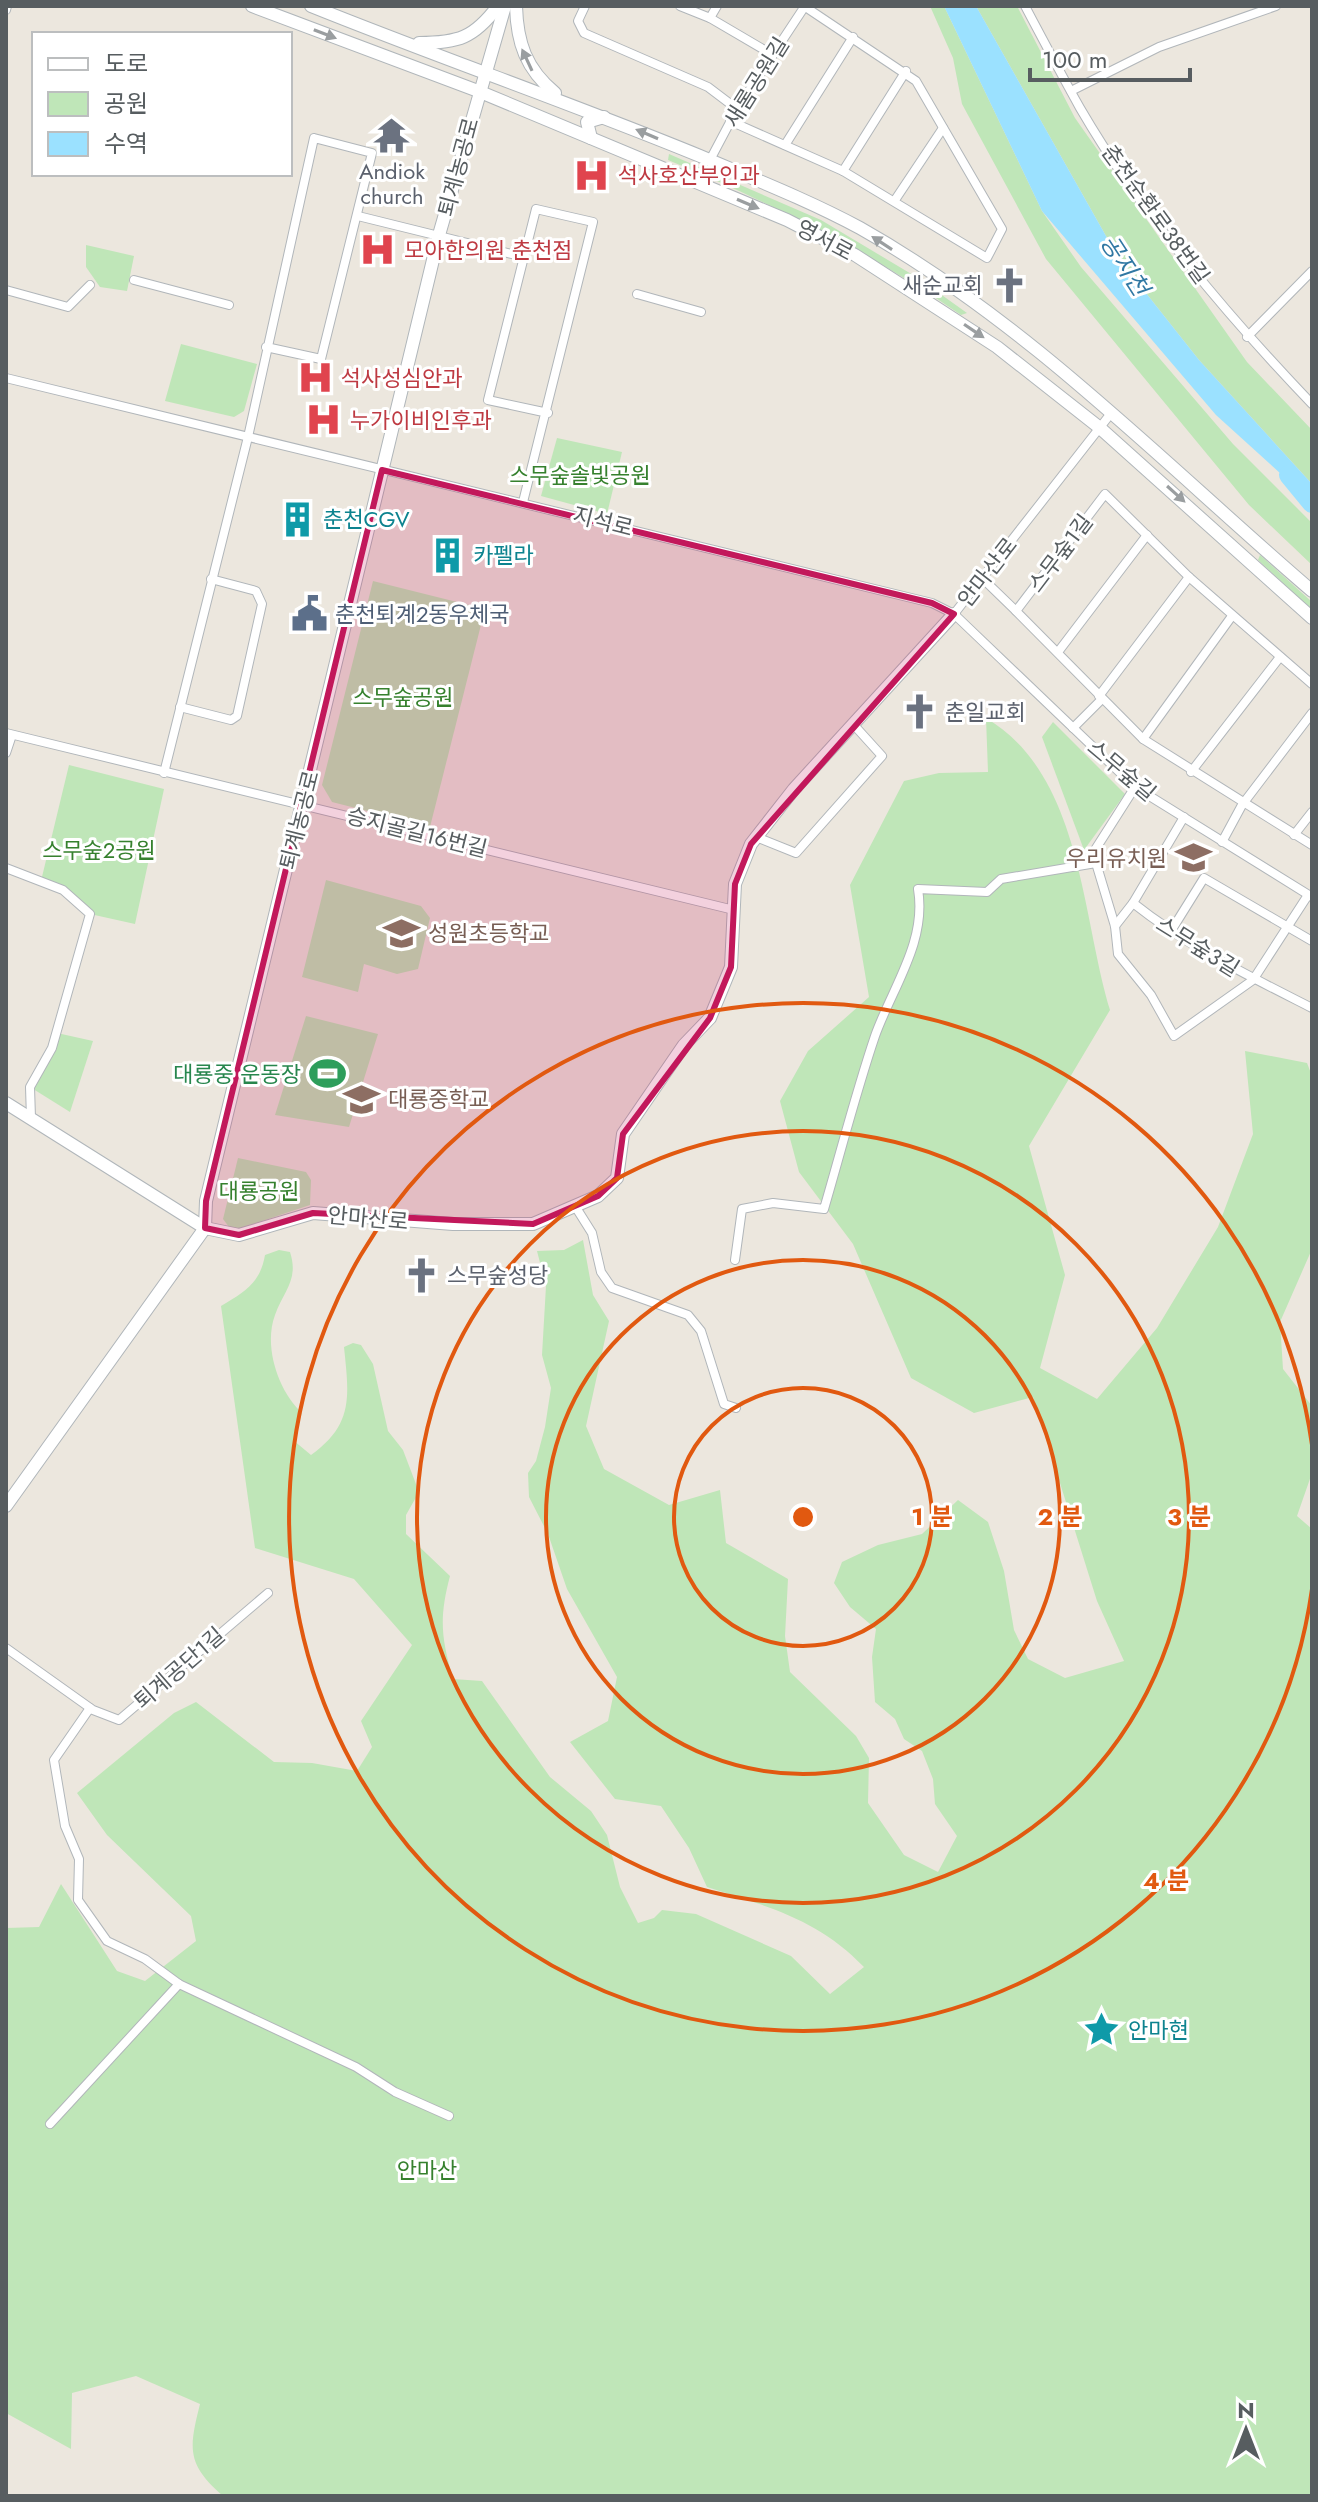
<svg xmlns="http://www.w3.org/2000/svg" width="1318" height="2502" font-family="Jost,'Noto Sans KR',sans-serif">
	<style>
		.green { fill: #bfe6b8 }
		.water { fill: #9be1ff }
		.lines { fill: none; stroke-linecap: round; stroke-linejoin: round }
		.river { stroke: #9be1ff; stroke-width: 20 }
		.street-casing { stroke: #b1b6ba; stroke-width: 10 }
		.secondary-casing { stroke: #b0b6ba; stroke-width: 14 }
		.street { stroke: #fff; stroke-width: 8 }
		.secondary { stroke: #fff; stroke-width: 12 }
		.oneway { fill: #9a9ea0 }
		.marked { fill: #c2185b; fill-opacity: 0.2; stroke: #c2185b; stroke-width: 6; stroke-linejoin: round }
		.ring { fill: none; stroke: #e15910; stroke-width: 4 }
		.labels { text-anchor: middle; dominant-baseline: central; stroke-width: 6; stroke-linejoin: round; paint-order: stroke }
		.street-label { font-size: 22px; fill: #575d60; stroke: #fff }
		.worship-label { font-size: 22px; fill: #5b616d; stroke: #fff; text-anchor: start }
		.health-label { font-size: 22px; fill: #be3a42; stroke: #fff; text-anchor: start }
		.park-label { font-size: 22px; fill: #36812e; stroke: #fff }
		.culture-label { font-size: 22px; fill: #0d838f; stroke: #fff; text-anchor: start }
		.service-label { font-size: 22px; fill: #4e5e75; stroke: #fff; text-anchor: start }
		.education-label { font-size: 22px; fill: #785e54; stroke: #fff; text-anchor: start }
		.leisure-label { font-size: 22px; fill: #27864d; stroke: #fff; text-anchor: end }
		.water-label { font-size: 24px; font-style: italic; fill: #3078a3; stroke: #fff }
		.centre { fill: #e15910; stroke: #fff; stroke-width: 4 }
		.ring-label { font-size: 24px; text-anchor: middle; font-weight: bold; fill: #e15910; stroke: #fff; stroke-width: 6; stroke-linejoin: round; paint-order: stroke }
	</style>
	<rect width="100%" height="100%" fill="#ece7de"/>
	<g class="green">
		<polygon points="930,6 944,6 1042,211 1081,267 1233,444 1312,523 1312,565 1249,505 1046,259 962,104 953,58"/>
		<polygon points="976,6 1017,6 1075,118 1247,362 1312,430 1312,484 1199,360 1119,259"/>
		<path d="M669,154L821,220L918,278L967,313L961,315C868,251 771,203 668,160Z"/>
		<polygon points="86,245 134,256 127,291 100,287 86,267"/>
		<polygon points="181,344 257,364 244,411 234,417 165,401"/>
		<polygon points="557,438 622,452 607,514 541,496"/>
		<polygon points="1260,555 1312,602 1312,610 1258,560"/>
		<polygon points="373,581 485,609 430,827 332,802 322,785"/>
		<path d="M986,718C1082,775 1081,914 1110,1010L1029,1146L1065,1275L1040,1368L1097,1399L1157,1328L1218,1227L1253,1134L1245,1051L1307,1063L1312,1076V1249L1280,1322L1283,1369L1312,1406V1473L1297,1516L1312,1529V2496H223C186,2464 189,2448 200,2404L136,2376L72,2393L71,2449L6,2413V1928L39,1927L61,1884L117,1971L145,1981L196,1941L191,1916L107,1835L77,1793L174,1713L196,1702L274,1762L312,1763L357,1771L372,1747L361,1721L412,1645L354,1579L255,1548L221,1306C244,1292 260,1284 265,1255L279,1250L290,1252C299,1280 284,1290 275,1315C263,1347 279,1392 302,1413L293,1440L311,1455C354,1424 349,1396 344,1347L353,1343L361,1345L373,1364L388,1431L403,1450L419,1492L406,1515V1534L450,1576C439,1618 441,1637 453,1679L482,1681L550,1777L591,1811L607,1835L620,1887L638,1923L654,1918L662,1910L696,1914L791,1956L830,1994L864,1967C818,1919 769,1907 707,1887L689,1848L661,1806L615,1799L570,1742L608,1721L617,1677L567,1589L548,1534L529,1497L528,1473L536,1461L545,1427L551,1388L542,1355L546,1286L537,1251L564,1250L583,1240L593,1295L609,1321L586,1426L604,1469L669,1505L720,1490L726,1543L788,1579L785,1636L790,1672L856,1736L869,1758L868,1803L904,1855L938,1872L957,1836L935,1804L933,1779L922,1751L904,1739L895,1719L875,1702L872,1657L876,1629L850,1607L834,1583L842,1562L878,1545L922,1534L958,1500L988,1522L1004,1571L1014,1630L1028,1659L1065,1678L1124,1661L1097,1601L1033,1397L974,1413L911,1378L853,1244L799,1172L780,1101L808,1051L869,997L850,885L904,781L939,773L988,772Z"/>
		<polygon points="1053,722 1125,794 1084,850 1042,737"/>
		<polygon points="69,765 164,789 135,924 90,914 63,890 41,881"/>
		<polygon points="326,880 421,906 430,918 418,969 397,974 364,964 358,992 302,977"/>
		<polygon points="306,1016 378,1034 349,1127 275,1115"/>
		<polygon points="57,1033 93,1041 70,1112 30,1087"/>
		<polygon points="238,1158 306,1172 311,1180 310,1205 238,1229 229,1227 223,1219"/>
	</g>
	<polygon class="water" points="944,6 976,6 1119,259 1199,360 1312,484 1312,502 1216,415 1042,211"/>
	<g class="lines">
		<polyline class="river" points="1289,475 1312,503"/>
		<defs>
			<g id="street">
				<polyline points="585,6 578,21 584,33 708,87 737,109"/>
				<polyline points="680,6 710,18 773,55"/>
				<path d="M1025,6C1043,40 1061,74 1080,108C1143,216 1226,314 1312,404"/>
				<polyline points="6,10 7,6"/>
				<polyline points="710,18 717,6"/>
				<polyline points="1071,91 1159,47 1276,6"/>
				<polyline points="730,121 843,171 987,258 1002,229 916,81 804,6"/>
				<polyline points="785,145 853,37"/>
				<polyline points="710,160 737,109 805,6"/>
				<polyline points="843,171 906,71"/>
				<polyline points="895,200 943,128"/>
				<polyline points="358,216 524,257"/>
				<polyline points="134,280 229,305"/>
				<polyline points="6,290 68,307 90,285"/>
				<polyline points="637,294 701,312"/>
				<polyline points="1247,337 1312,271"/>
				<polyline points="6,378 932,603 954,614 1135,787 1312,897"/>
				<polyline points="523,502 593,222 536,209 488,400 548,413"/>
				<polyline points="982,578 1016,611"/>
				<polyline points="954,614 1112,412"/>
				<polyline points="1058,652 1147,535"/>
				<polyline points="1312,684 1189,577 1105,494 1016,611 1143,739 1312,845"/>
				<polyline points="1099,696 1189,577"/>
				<polyline points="180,707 231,720 237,716 262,604 256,591 211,579"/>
				<polyline points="1073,728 1102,699"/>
				<polyline points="6,733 734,910"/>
				<polyline points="1143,739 1232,616"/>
				<polyline points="6,753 12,735"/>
				<polyline points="1191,772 1280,657"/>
				<polyline points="164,773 248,437 314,138 372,153 321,359 266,347"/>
				<polyline points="1135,787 1093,853 1115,926 1118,954 1151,995 1174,1036 1253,980 1308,895"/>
				<path d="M1184,817L1133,903C1187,946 1251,977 1312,1008"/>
				<polyline points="1294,835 1312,812"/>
				<polyline points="756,837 796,853 882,756 853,724"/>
				<polyline points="1222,842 1242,805 1312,713"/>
				<polyline points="6,868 63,890 90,914 52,1048 30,1087 31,1118"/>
				<polyline points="1115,926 1133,903"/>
				<polyline points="1171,931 1204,878 1312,941"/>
				<polyline points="575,1206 592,1233 601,1272 612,1288 688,1315 701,1331 724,1404 736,1408"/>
				<path d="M735,1260L742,1209L773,1203L824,1209C841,1151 856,1092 875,1036C892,988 927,942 918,889L987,892L1001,879L1096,863"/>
				<polyline points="6,1648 93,1710 119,1720 268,1593"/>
				<polyline points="90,1708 54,1760 65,1826 79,1859 78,1900 107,1941 145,1959 179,1984 356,2067 395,2092 449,2116"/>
				<polyline points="50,2124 179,1984"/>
			</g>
			<g id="secondary">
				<polyline points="252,6 478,91 787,220 855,255 997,347 1100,428 1312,618"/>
				<path d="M311,6C440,58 571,103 700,156C754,179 808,200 860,228C1030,324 1165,465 1312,591"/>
				<path d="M516,6C517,43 526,69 555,93"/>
				<path d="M419,43C458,43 474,38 498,6"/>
				<polyline points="591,138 587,122 604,117"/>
				<polyline points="6,1103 205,1228 239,1235 313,1213 453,1224 533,1224 598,1196 617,1178 623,1134 684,1045 710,1018 731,967 735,884 751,844 794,789 954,614"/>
				<polyline points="6,1506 205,1228 206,1201 439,235 505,6"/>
			</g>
		</defs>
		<use href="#street" class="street-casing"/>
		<use href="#secondary" class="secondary-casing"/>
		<use href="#street" class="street"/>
		<use href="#secondary" class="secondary"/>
	</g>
	<defs><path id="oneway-solid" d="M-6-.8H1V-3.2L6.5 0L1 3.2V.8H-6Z" transform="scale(2)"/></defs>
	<g class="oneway">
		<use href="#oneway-solid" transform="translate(325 34) rotate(21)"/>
		<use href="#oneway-solid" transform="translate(527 60) rotate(-115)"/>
		<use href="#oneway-solid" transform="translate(647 134) rotate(-157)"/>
		<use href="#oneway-solid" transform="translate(748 204) rotate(23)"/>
		<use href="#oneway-solid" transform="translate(882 243) rotate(-147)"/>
		<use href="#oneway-solid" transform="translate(974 331) rotate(34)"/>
		<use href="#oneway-solid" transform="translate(1176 494) rotate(42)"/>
	</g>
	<path class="marked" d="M382,470L932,603L954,614L751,844L735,884L731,967L710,1018L623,1134L617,1178L598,1196L533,1224L313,1213L239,1235L205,1228L206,1201Z"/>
	<g class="ring">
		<circle cx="803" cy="1517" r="129"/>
		<circle cx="803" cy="1517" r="257"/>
		<circle cx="803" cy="1517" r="386"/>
		<path d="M1312 1589A514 514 0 1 1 1312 1445"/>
	</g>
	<defs>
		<symbol id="temple-bare" viewBox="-9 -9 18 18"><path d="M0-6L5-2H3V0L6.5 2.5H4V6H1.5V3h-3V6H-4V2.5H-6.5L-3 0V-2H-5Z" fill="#6b7280" stroke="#fff" stroke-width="2.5" paint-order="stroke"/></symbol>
		<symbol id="hospital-bare" viewBox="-9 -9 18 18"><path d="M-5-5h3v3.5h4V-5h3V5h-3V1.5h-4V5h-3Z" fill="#e0444e" stroke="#fff" stroke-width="2.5" paint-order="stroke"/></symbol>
		<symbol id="church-bare" viewBox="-9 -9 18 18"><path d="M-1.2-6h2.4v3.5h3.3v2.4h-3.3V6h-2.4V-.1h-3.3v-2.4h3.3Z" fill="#6b7280" stroke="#fff" stroke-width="2.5" paint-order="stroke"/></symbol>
		<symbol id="building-bare" viewBox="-9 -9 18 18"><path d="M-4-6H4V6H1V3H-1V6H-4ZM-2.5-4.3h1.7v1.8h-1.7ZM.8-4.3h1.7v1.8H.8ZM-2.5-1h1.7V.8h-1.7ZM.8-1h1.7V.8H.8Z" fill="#0f9aa8" stroke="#fff" stroke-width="2.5" paint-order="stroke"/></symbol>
		<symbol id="civic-bare" viewBox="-9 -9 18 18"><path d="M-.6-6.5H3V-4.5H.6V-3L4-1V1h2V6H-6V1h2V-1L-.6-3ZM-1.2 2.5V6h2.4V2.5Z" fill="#5c6f8a" stroke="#fff" stroke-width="2.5" paint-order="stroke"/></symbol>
		<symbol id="school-bare" viewBox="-9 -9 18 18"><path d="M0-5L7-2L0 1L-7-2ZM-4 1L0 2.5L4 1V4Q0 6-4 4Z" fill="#8d6e63" stroke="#fff" stroke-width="2.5" paint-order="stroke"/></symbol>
		<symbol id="stadium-bare" viewBox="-9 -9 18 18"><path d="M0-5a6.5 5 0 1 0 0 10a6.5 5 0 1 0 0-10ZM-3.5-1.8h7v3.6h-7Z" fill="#2e9e5b" stroke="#fff" stroke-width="2.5" paint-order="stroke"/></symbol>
		<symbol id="sight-bare" viewBox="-9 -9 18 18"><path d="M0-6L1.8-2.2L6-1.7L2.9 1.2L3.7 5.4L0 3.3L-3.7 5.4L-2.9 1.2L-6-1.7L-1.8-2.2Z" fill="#0f9aa8" stroke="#fff" stroke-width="2.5" paint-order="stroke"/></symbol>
	</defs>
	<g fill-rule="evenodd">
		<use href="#temple-bare" x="366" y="110" width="51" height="51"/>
		<use href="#hospital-bare" x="566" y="150" width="51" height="51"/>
		<use href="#hospital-bare" x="352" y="224" width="51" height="51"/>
		<use href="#church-bare" x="984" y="260" width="51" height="51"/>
		<use href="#hospital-bare" x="290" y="352" width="51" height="51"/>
		<use href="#hospital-bare" x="298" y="394" width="51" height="51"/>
		<use href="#building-bare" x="272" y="494" width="51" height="51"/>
		<use href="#building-bare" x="422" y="530" width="51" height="51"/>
		<use href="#civic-bare" x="284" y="588" width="51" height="51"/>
		<use href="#church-bare" x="894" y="686" width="51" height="51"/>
		<use href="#school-bare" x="1168" y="832" width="51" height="51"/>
		<use href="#school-bare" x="376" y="908" width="51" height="51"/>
		<use href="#stadium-bare" x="302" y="1048" width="51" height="51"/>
		<use href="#school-bare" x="336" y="1074" width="51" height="51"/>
		<use href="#church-bare" x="396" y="1250" width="51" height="51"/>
		<use href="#sight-bare" x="1076" y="2004" width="51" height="51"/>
	</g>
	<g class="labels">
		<g class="street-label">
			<text transform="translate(756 82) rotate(-58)">새롬공원길</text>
			<text transform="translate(458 167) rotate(-75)">퇴계농공로</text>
			<text transform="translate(1156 214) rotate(54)">춘천순환로38번길</text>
			<text transform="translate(825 240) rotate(28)">영서로</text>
			<text transform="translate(603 521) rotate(14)">지석로</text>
			<text transform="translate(1060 553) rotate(-53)">스무숲1길</text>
			<text transform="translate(987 572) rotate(-52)">안마산로</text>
			<text transform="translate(1122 770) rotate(40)">스무숲길</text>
			<text transform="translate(299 820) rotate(-76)">퇴계농공로</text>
			<text transform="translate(417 832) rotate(14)">승지골길16번길</text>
			<text transform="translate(1198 946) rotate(32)">스무숲3길</text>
			<text transform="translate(368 1218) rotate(5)">안마산로</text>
			<text transform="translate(179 1668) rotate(-41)">퇴계공단1길</text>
		</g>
		<g class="worship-label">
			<text x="392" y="171" text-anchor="middle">Andiok<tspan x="392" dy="25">church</tspan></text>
			<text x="983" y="285" text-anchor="end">새순교회</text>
			<text x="945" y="712">춘일교회</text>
			<text x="447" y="1275">스무숲성당</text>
		</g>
		<g class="health-label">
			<text x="618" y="175">석사호산부인과</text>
			<text x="404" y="250">모아한의원 춘천점</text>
			<text x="341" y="378">석사성심안과</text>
			<text x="350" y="420">누가이비인후과</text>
		</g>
		<g class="park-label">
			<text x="580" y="475">스무숲솔빛공원</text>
			<text x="403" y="697">스무숲공원</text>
			<text x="99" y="850">스무숲2공원</text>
			<text x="259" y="1191">대룡공원</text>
			<text x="427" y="2170">안마산</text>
		</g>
		<g class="culture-label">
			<text x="323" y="519">춘천CGV</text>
			<text x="473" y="555">카펠라</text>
			<text x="1128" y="2030">안마현</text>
		</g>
		<g class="service-label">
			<text x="335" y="614">춘천퇴계2동우체국</text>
		</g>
		<g class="education-label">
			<text x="1167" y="858" text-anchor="end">우리유치원</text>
			<text x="428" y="933">성원초등학교</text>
			<text x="388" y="1099">대룡중학교</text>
		</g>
		<g class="leisure-label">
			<text x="301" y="1074">대룡중 운동장</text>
		</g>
		<g class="water-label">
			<text transform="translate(1125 265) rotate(57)">공지천</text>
		</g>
	</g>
	<circle cx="803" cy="1517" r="12" class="centre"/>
	<g class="ring-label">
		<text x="932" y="1525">1 분</text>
		<text x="1060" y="1525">2 분</text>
		<text x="1189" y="1525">3 분</text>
		<text x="1166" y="1889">4 분</text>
	</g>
	<rect width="1318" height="2502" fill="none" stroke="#575d60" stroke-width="16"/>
	<rect x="32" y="32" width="260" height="144" fill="#ffffff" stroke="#bcbebf" stroke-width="2"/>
	<rect x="48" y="58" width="40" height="12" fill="#ffffff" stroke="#bcbebf" stroke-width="2"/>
	<text x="104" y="72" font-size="24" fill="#575d60">도로</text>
	<rect x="48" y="92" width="40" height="24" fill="#bfe6b8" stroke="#bcbebf" stroke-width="2"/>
	<text x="104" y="112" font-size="24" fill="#575d60">공원</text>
	<rect x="48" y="132" width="40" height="24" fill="#9be1ff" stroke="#bcbebf" stroke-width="2"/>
	<text x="104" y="152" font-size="24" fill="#575d60">수역</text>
	<g transform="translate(1246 2430)" stroke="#ffffff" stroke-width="6" paint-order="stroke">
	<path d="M0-6L14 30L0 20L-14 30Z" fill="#575d60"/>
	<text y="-12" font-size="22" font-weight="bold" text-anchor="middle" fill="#575d60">N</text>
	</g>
	<path d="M1030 68v12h160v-12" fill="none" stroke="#575d60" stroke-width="4"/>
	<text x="1042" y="68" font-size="24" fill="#575d60" stroke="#ffffff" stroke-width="6" paint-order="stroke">100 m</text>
</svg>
